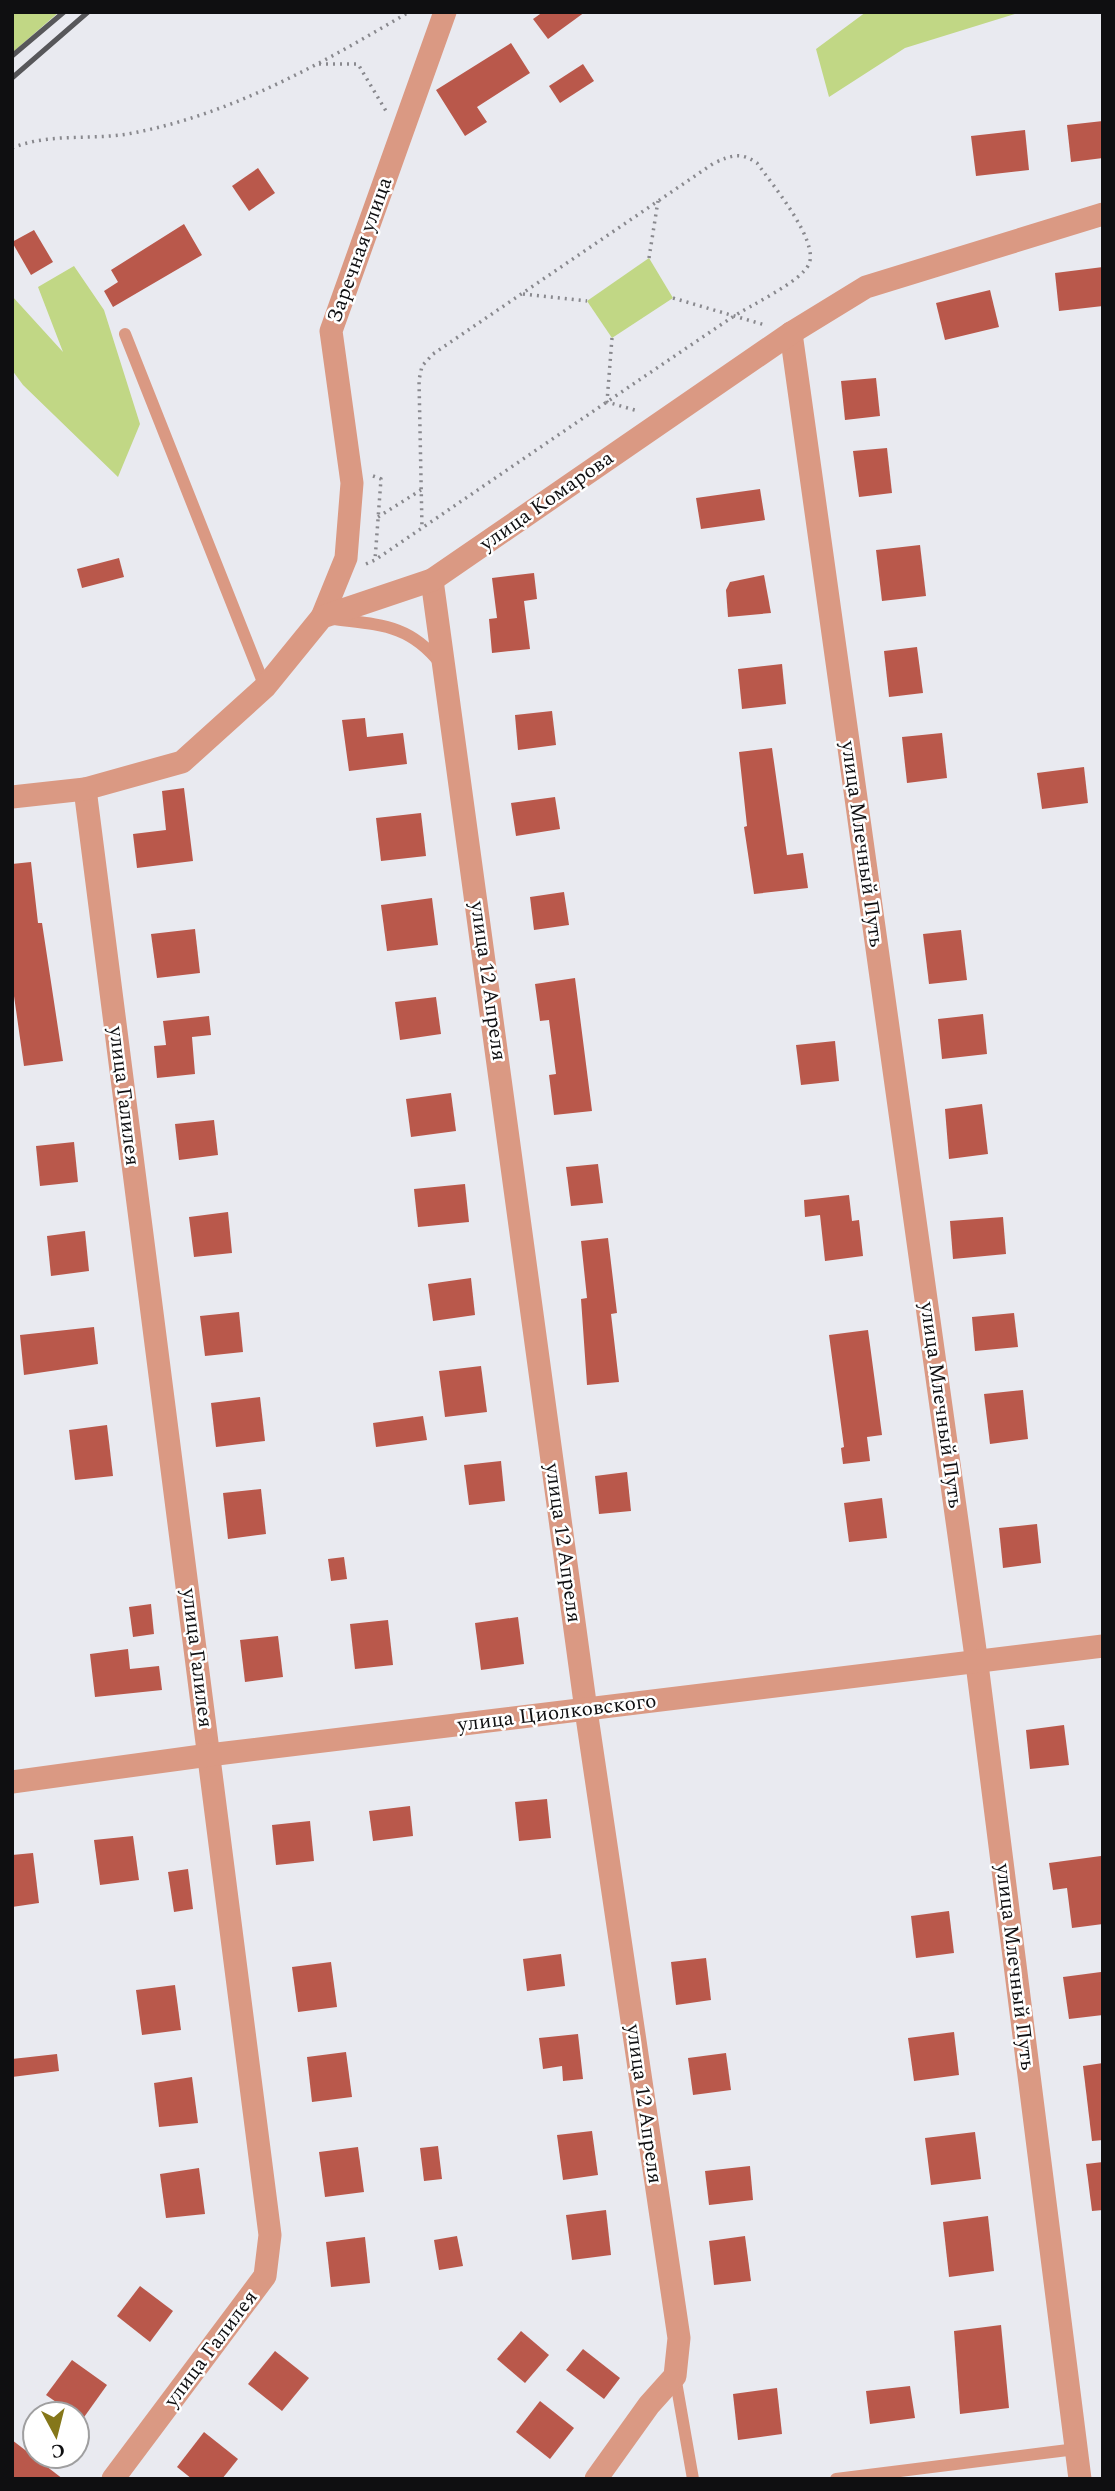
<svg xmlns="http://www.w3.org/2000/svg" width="1115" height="2491" font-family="Spectral,serif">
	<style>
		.green { fill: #c1d785 }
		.building { fill: #b9584b }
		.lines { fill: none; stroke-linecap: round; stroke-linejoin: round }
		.path { stroke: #89898e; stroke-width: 3.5; stroke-dasharray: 2 5; stroke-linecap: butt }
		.lane { stroke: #da9983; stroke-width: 12 }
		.street { stroke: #da9983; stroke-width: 23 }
		.rail { stroke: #57575a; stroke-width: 5 }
		.labels { text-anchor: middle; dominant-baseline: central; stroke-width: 5; stroke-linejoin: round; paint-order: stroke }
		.street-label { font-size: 21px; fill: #0f0f11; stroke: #fff }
	</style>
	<rect width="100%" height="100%" fill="#e9eaf0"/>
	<g class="green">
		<polygon points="14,12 59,12 12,53"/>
		<polygon points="866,12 1021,12 905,48 829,97 816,49"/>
		<polygon points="649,258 673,298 612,338 587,301"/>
		<polygon points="74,266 104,310 140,424 118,477 23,385 12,370 12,296 63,352 38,287"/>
	</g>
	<g class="building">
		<polygon points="543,12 585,12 548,39 533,19"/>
		<polygon points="511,43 530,73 477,107 487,122 465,136 436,90"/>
		<polygon points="583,64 594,81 560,103 549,86"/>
		<polygon points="1103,121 1103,158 1071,162 1067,125"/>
		<polygon points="1025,130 1029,170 976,176 971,136"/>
		<polygon points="258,168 275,193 249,211 232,186"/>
		<polygon points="184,224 202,255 113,307 104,291 118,282 111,270"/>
		<polygon points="34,230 53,262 31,275 12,242"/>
		<polygon points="1103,267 1103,306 1059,311 1055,273"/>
		<polygon points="990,290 999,327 945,340 936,303"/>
		<polygon points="876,378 880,416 845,420 841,381"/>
		<polygon points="887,448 892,493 859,497 853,451"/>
		<polygon points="760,489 765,520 701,529 696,498"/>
		<polygon points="920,545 926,596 882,601 876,550"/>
		<polygon points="119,558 124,577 82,588 77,569"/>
		<polygon points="534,573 537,599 524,601 530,649 492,653 489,619 497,618 492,578"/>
		<polygon points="764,575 771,613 728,617 726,590 730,582"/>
		<polygon points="917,647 923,693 889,697 884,651"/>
		<polygon points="782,664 786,704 742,709 738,669"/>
		<polygon points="552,711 556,745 518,750 515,715"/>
		<polygon points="365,718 367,737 403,733 407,764 349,771 342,720"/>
		<polygon points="942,733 947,778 907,783 902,737"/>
		<polygon points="772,748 787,855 803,853 808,888 754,894 744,827 747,826 739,752"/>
		<polygon points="1084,767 1088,803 1042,809 1037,773"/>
		<polygon points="184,788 193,861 137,868 133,834 166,830 162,791"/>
		<polygon points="555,797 560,829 516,836 511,803"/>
		<polygon points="421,813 426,856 381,861 376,818"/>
		<polygon points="31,862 38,923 42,923 63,1061 24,1066 12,982 12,864"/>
		<polygon points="564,892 569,925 534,930 530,897"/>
		<polygon points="432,898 438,945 387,951 381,905"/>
		<polygon points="195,929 200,973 157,978 151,934"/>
		<polygon points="961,930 967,980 929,984 923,934"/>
		<polygon points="575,978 592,1111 554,1115 549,1075 556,1074 549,1020 540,1021 535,984"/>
		<polygon points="436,997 441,1034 400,1040 395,1002"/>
		<polygon points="983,1014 987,1054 942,1059 938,1019"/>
		<polygon points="209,1016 211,1035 192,1037 195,1074 157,1078 154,1046 166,1045 163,1021"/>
		<polygon points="835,1041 839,1081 801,1085 796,1045"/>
		<polygon points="451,1093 456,1131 411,1137 406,1099"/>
		<polygon points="982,1104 988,1154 949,1159 945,1109"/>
		<polygon points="214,1120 218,1155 179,1160 175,1124"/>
		<polygon points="74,1142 78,1182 40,1186 36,1146"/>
		<polygon points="598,1164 603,1203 571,1206 566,1167"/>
		<polygon points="465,1184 469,1222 418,1227 414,1189"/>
		<polygon points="849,1195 852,1221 859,1220 863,1256 825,1261 820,1215 805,1217 804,1200"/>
		<polygon points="228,1212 232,1253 194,1257 189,1217"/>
		<polygon points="1003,1217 1006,1254 953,1259 950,1221"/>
		<polygon points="85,1231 89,1271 51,1276 47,1236"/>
		<polygon points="608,1238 617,1313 611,1314 619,1382 587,1385 581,1299 587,1298 581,1241"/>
		<polygon points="471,1278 475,1315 433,1321 428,1284"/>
		<polygon points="239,1312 243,1352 205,1356 200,1316"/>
		<polygon points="1014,1313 1018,1347 975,1351 972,1317"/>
		<polygon points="94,1327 98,1364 24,1375 20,1335"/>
		<polygon points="868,1330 882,1435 867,1437 870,1461 843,1464 841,1448 844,1447 829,1335"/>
		<polygon points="481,1366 487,1412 445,1417 439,1371"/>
		<polygon points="1023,1390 1028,1439 990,1444 984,1394"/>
		<polygon points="260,1397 265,1441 216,1447 211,1403"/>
		<polygon points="423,1416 427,1440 376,1447 373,1423"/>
		<polygon points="107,1425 113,1476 75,1480 69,1430"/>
		<polygon points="501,1461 505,1501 469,1505 464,1465"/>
		<polygon points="627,1472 631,1511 599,1514 595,1476"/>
		<polygon points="261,1489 266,1534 228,1539 223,1493"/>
		<polygon points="882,1498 887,1538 849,1542 844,1503"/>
		<polygon points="1037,1524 1041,1563 1003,1568 999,1528"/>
		<polygon points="344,1557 347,1579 331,1581 328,1559"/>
		<polygon points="151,1604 154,1634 133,1637 129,1607"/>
		<polygon points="518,1617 524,1664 481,1670 475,1623"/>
		<polygon points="388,1620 393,1665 355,1669 350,1624"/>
		<polygon points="278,1636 283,1677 245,1682 240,1640"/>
		<polygon points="128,1649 130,1669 159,1666 162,1690 95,1697 90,1654"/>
		<polygon points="1064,1725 1069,1765 1030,1769 1026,1730"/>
		<polygon points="547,1799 551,1838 519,1841 515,1802"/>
		<polygon points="410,1806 413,1836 373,1841 369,1811"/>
		<polygon points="310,1821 314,1861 276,1865 272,1825"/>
		<polygon points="133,1836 139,1880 100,1885 94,1840"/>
		<polygon points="33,1853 39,1903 12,1907 12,1855"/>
		<polygon points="1101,1856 1103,1924 1072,1928 1067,1888 1053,1890 1049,1863"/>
		<polygon points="188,1869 193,1909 174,1912 168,1872"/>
		<polygon points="949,1911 954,1953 916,1958 911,1916"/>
		<polygon points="561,1954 565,1986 527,1991 523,1959"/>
		<polygon points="706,1958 711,2000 676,2005 671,1962"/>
		<polygon points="331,1962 337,2007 298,2012 292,1967"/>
		<polygon points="1101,1972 1103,2015 1069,2019 1063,1977"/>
		<polygon points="175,1985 181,2030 142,2035 136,1990"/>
		<polygon points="954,2032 959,2075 914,2081 908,2038"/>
		<polygon points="578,2034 583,2079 563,2081 562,2066 543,2069 539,2038"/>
		<polygon points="346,2052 352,2097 312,2102 307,2057"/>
		<polygon points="726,2053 731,2090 693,2095 688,2058"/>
		<polygon points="57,2054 59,2071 12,2077 12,2059"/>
		<polygon points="1103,2063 1103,2140 1092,2141 1083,2066"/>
		<polygon points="192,2077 198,2123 159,2127 154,2083"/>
		<polygon points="592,2131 598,2175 563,2180 557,2135"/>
		<polygon points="975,2132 981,2179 931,2185 925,2138"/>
		<polygon points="438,2146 442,2179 424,2181 420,2148"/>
		<polygon points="358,2147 364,2192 325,2197 319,2152"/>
		<polygon points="1103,2162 1103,2210 1092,2211 1086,2164"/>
		<polygon points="750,2166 753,2200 709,2205 705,2171"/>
		<polygon points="199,2168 205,2214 166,2218 160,2174"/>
		<polygon points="606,2210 611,2255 572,2260 566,2215"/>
		<polygon points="988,2216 994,2271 949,2277 943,2222"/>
		<polygon points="457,2236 463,2266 439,2270 434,2240"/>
		<polygon points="745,2236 751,2281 714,2285 709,2241"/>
		<polygon points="365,2237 370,2283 331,2287 326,2242"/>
		<polygon points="140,2286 173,2311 150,2342 117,2316"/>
		<polygon points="1001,2325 1009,2408 960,2414 954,2331"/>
		<polygon points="521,2331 549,2355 525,2383 497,2359"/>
		<polygon points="583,2349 620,2378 604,2399 566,2370"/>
		<polygon points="275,2351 309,2378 282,2411 248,2384"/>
		<polygon points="72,2360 107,2385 82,2420 46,2395"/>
		<polygon points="910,2386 915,2418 870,2424 866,2391"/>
		<polygon points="777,2388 782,2434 738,2440 733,2394"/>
		<polygon points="540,2401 574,2428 550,2459 516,2432"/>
		<polygon points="204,2432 238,2459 222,2479 192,2479 177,2467"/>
		<polygon points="12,2440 63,2479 12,2479"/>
	</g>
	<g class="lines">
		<g class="path">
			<polyline points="319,64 358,64 386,111"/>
			<path d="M12,148C51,132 93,141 133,133C232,114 323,63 409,12"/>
			<polyline points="649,258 658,201"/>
			<polyline points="523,294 587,301"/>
			<polyline points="673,298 765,325"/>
			<polyline points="612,338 607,402 638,411"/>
			<polyline points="373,476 381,479 375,560"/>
			<polyline points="378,517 421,490"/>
			<path d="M366,564L375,560C494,479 612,398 731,318C749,306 801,282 809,264C819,240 771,183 757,163C741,152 732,155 714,163L433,354L422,366L419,380L422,528"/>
		</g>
		<g class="lane">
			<polyline points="125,334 265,687"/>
			<path d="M333,619C380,625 409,624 440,663"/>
			<polyline points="675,2376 693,2479"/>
			<polyline points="836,2479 1076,2449"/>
		</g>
		<g class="street">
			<polyline points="791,333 977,1664 1080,2479"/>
			<polyline points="432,580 586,1710 679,2338 675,2376 649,2405 596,2479"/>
			<polyline points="322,617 346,558 352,483 331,331 445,12"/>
			<polyline points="85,789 270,2235 265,2276 113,2479"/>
			<polyline points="12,797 85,789 182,762 265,687 322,617 432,580 791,333 866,287 1103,214"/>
			<polyline points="12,1782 209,1755 1103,1646"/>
		</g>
		<g class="rail">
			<polyline points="12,56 64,12"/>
			<polyline points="12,78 88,12"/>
		</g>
	</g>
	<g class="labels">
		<g class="street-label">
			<text transform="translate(360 250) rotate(-70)">Заречная улица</text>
			<text transform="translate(547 501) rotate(-35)">улица Комарова</text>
			<text transform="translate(862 844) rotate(82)">улица Млечный Путь</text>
			<text transform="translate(488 981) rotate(82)">улица 12 Апреля</text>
			<text transform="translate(124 1096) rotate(83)">улица Галилея</text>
			<text transform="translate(941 1405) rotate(82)">улица Млечный Путь</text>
			<text transform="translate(563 1543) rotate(82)">улица 12 Апреля</text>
			<text transform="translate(197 1658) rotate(83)">улица Галилея</text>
			<text transform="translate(557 1713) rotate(-7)">улица Циолковского</text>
			<text transform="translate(1015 1967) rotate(83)">улица Млечный Путь</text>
			<text transform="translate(644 2104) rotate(82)">улица 12 Апреля</text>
			<text transform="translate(211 2349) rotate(-53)">улица Галилея</text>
		</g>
	</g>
	<rect width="1115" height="2491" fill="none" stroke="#0f0f11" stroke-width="28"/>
	<g transform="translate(56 2435) rotate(173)"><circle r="33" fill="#ffffff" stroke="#9f9fa0" stroke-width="2"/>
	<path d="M0-5L12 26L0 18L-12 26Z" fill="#85771a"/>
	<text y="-10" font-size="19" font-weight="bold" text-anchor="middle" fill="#0f0f11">С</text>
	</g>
</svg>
